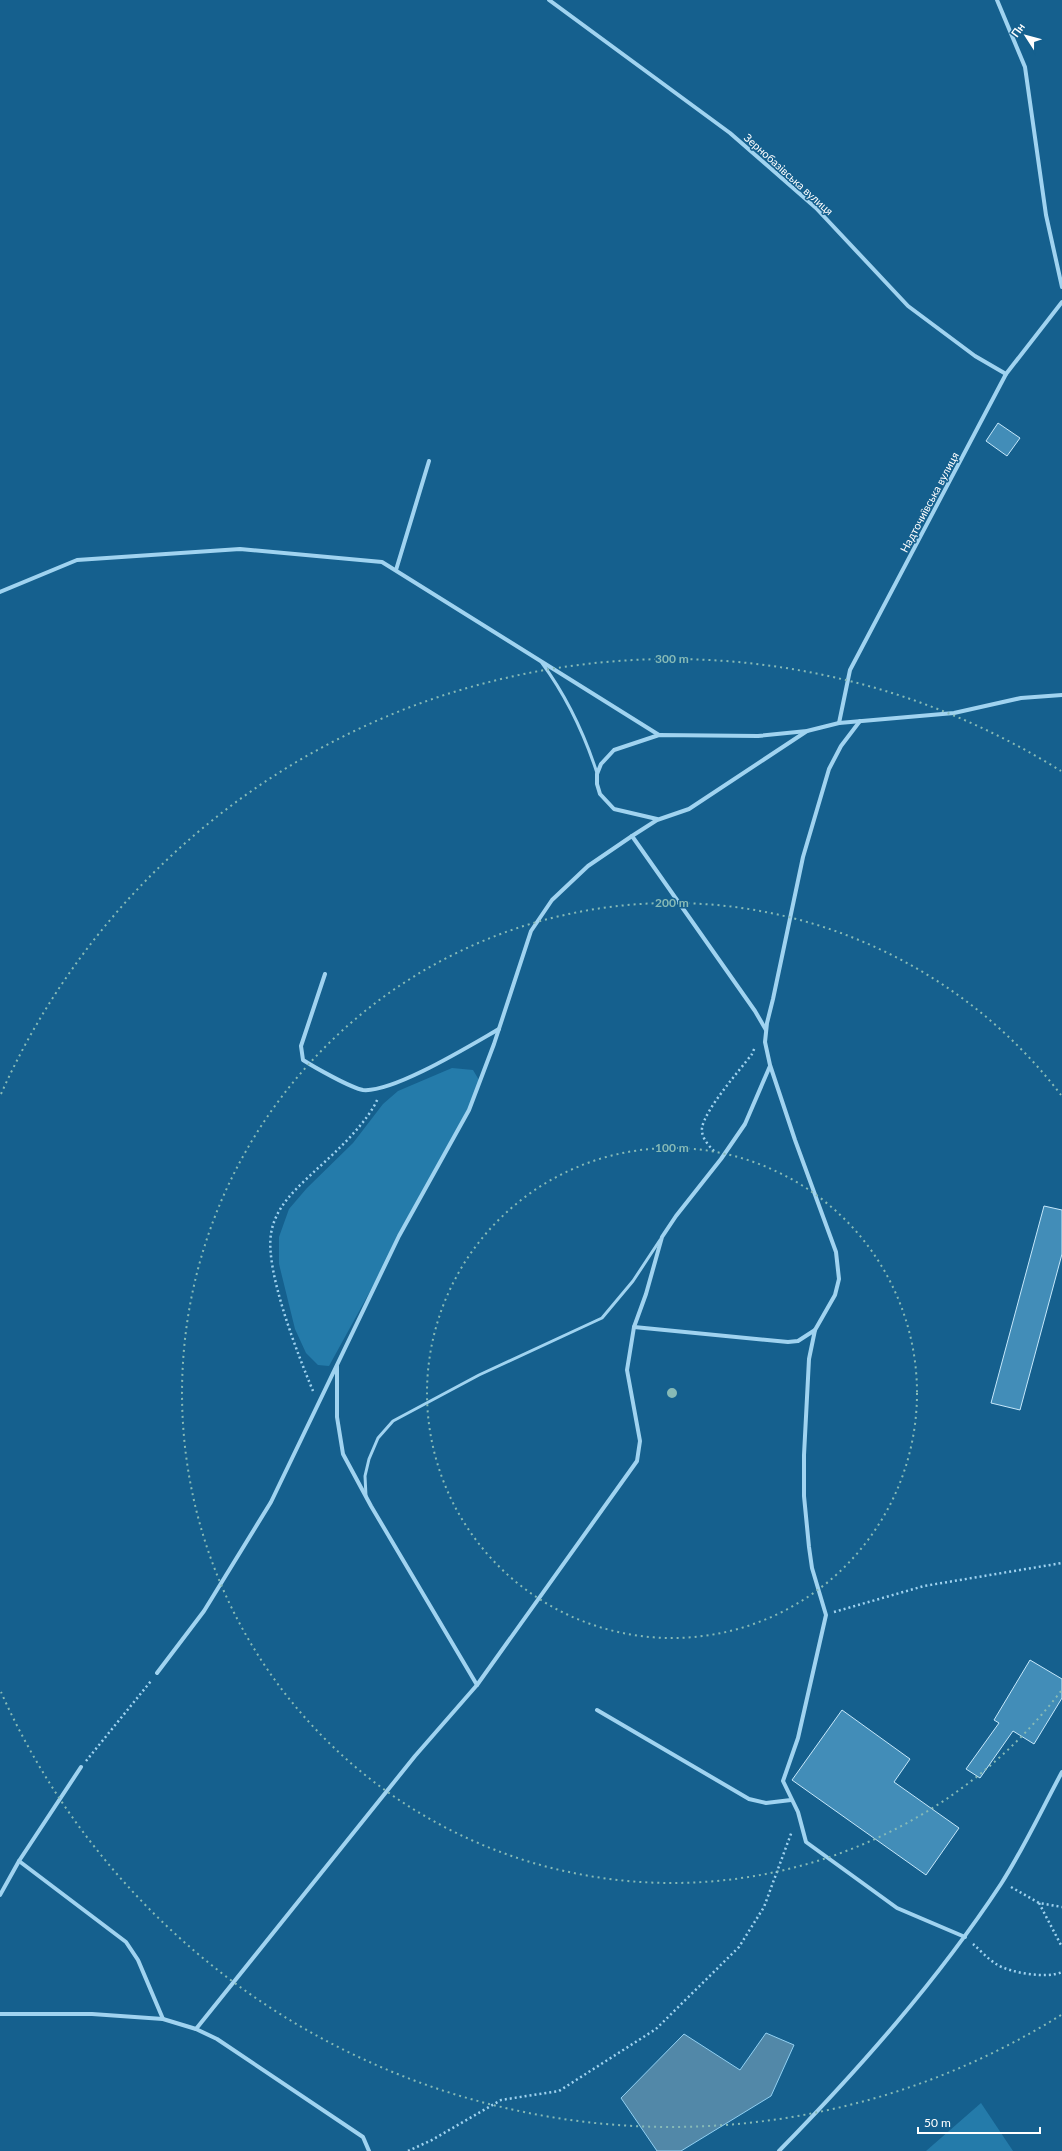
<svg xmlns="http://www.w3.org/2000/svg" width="1062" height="2151" font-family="Lato,sans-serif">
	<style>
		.green { fill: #247baa }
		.water { fill: #5288a8; stroke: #92d1f3 }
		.building { fill: #428db8; stroke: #c6e8fb }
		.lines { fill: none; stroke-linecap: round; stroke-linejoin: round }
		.path { stroke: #a0d3f0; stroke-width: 2.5; stroke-dasharray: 2 3; stroke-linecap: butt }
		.lane { stroke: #a0d3f0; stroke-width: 3 }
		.street { stroke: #a0d3f0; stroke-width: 4 }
		.ring { fill: none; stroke: #87bab6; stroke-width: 2; stroke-dasharray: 2 4 }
		.labels { text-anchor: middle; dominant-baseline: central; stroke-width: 3; stroke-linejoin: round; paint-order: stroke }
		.street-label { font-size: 11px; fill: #fff; stroke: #15608e }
		.centre { fill: #87bab6; stroke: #15608e; stroke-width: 2 }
		.ring-label { font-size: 12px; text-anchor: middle; font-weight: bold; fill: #87bab6; stroke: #15608e; stroke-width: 3; stroke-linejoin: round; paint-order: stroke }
	</style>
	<rect width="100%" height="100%" fill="#15608e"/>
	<g class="green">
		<polygon points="452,1068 473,1070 479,1080 463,1122 329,1366 318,1365 306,1353 295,1329 279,1264 279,1237 289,1209 307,1188 353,1143 383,1104 398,1091"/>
		<polygon points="981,2103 1013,2151 926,2151"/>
	</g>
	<polygon class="water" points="766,2033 794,2045 771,2096 681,2151 657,2151 621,2098 684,2034 740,2070"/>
	<g class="building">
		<polygon points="998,423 1020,438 1007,456 986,441"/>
		<polygon points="1044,1206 1062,1210 1062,1254 1020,1410 991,1403"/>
		<polygon points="1030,1660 1062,1679 1062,1698 1034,1744 1013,1731 980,1778 966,1769 999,1723 994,1720"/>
		<polygon points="842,1710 910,1759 894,1782 959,1828 926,1875 792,1780"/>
	</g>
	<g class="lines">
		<g class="path">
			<path d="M714,1151C708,1145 701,1137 702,1128C705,1109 740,1070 752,1054L755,1047"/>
			<path d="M313,1391C298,1355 265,1271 271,1234C275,1206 298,1187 317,1169C337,1151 368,1122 378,1098"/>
			<polyline points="834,1612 924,1586 1062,1563"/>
			<polyline points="86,1761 151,1681"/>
			<polyline points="1011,1887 1039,1903 1062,1907"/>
			<polyline points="1039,1903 1062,1947"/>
			<path d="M973,1944C980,1950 988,1959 996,1964C1010,1973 1047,1979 1062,1972"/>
			<polyline points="408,2151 432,2140 501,2100 559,2091 656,2029 739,1947 764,1907 792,1831"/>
		</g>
		<g class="lane">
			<path d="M542,663C567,697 584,733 597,773"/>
			<polyline points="366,1496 365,1476 369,1459 378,1438 393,1421 479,1375 602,1318 633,1281 660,1240"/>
		</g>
		<g class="street">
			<polyline points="549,0 730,133 816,208 908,306 975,356 1006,374"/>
			<polyline points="997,0 1025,67 1046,215 1062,287"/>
			<polyline points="396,570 429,461"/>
			<polyline points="0,592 77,560 240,549 382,562 659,735"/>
			<polyline points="860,721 841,746 829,769 803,857 773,999 767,1023 765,1042 770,1065 795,1140 836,1252 839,1279 835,1295 815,1330 809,1359 804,1455 804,1496 809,1547 812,1568 826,1615 798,1738 783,1781 798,1812 806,1842 897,1908 965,1937"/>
			<polyline points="839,723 850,670 1006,374 1062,302"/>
			<polyline points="657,819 614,809 600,794 597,784 597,774 601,764 614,750 659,735 758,736 807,731 839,723 954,713 1021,698 1062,695"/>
			<polyline points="632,836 755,1011 766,1030"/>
			<path d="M325,974L301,1046L303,1060C314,1067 351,1088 363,1090C393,1093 471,1045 499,1029"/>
			<polyline points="634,1327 788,1342 798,1341 815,1330"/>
			<polyline points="337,1366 337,1417 343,1454 371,1506 477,1685"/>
			<polyline points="157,1673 204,1611 271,1502 399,1236 469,1110 494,1044 531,931 552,900 588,866 632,836 657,820 689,809 807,731"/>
			<polyline points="597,1710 749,1799 766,1803 791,1800"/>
			<polyline points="19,1861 126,1942 138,1960 163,2019"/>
			<polyline points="0,1895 19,1861 81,1767"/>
			<polyline points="0,2014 92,2014 163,2019 196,2029 217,2039 363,2137 369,2151"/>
			<polyline points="196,2029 415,1756 477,1685 637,1461 640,1441 627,1370 634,1327 646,1294 662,1237 676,1216 721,1159 745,1124 770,1066"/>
			<path d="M779,2151C860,2068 937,1981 1001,1884C1024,1848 1042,1809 1062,1772"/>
		</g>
	</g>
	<g class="ring">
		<circle cx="672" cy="1393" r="245"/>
		<path d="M1061 1691A490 490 0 1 1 1061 1095"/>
		<path d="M1061 2015A734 734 0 0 1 1 1692M1 1094A734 734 0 0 1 1061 771"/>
	</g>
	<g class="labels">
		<g class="street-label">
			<text transform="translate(789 174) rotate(42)">Зернобазівська вулиця</text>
			<text transform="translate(929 502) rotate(-62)">Надточиївська вулиця</text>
		</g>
	</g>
	<circle cx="672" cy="1393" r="6" class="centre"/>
	<g class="ring-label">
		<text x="672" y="663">300 m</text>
		<text x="672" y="907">200 m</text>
		<text x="672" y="1152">100 m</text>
	</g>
	<g transform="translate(1026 36) rotate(306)" stroke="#15608e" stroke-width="3" paint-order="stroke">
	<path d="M0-3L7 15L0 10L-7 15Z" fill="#ffffff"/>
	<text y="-6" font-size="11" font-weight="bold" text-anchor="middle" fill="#ffffff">Пн</text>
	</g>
	<path d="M918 2127v6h122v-6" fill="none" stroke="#ffffff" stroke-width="2"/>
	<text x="924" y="2127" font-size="12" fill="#ffffff" stroke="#15608e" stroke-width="3" paint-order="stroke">50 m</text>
</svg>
